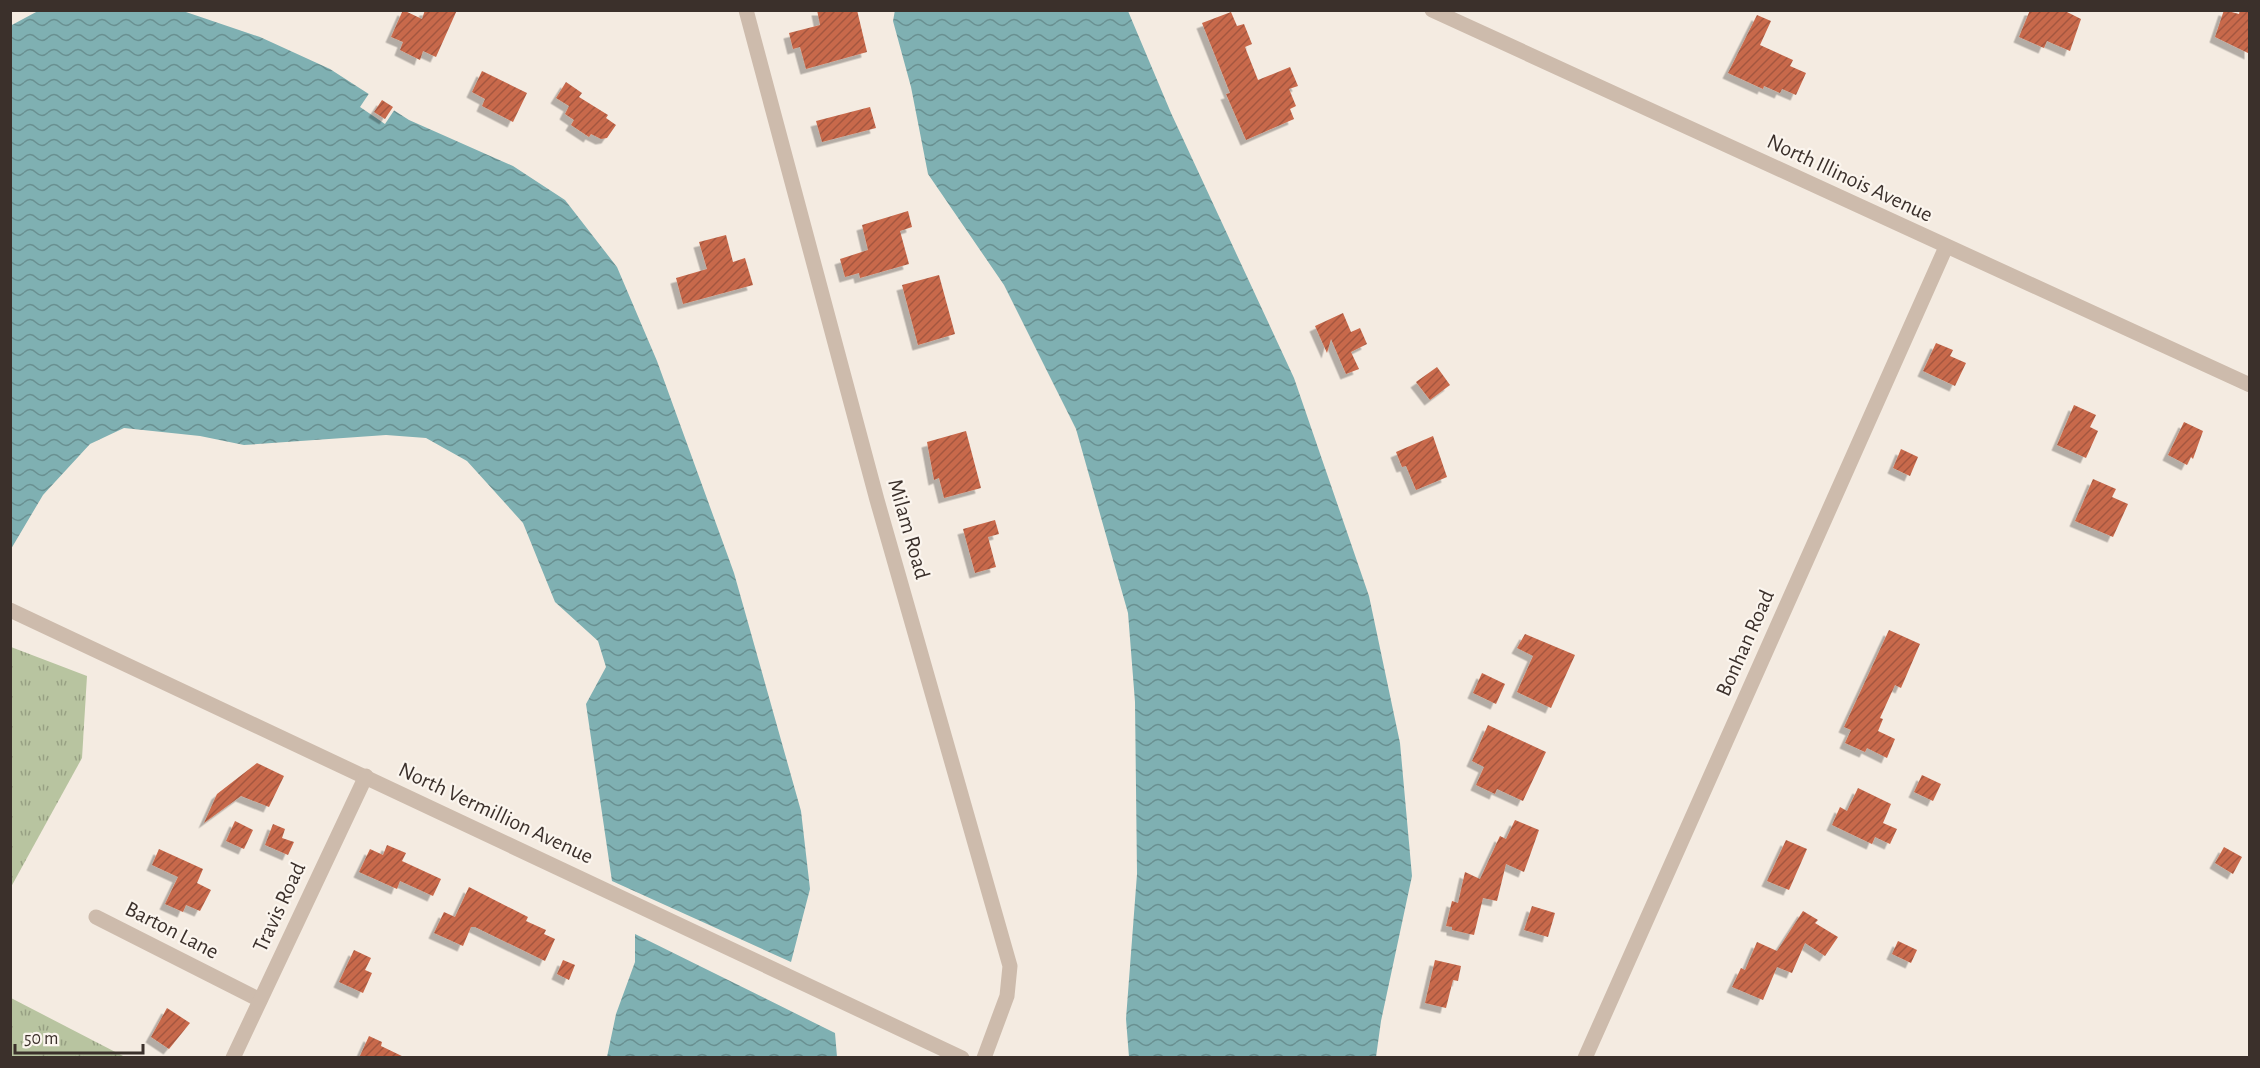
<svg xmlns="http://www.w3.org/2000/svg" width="2260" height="1068" font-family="'Alegreya Sans',sans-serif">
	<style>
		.grass { fill: url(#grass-tufts) }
		.water { fill: url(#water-waves) }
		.pier { fill: #f4ebe1 }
		.building { fill: url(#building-hatch); filter: url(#shadow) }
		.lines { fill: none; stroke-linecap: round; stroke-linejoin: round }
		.minor { stroke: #cdbbac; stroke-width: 15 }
		.labels { text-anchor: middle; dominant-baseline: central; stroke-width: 4.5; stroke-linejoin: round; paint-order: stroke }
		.street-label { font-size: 22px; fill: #3b302b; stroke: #fbf5ee }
	</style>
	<defs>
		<pattern id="grass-tufts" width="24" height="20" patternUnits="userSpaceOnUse" patternTransform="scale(1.5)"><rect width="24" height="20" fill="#b8c4a0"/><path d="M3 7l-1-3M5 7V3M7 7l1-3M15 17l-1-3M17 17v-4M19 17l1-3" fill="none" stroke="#97a083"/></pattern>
		<pattern id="water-waves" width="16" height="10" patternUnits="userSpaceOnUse" patternTransform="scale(1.5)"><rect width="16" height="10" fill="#7fb0b2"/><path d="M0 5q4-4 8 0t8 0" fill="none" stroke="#699091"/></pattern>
		<pattern id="building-hatch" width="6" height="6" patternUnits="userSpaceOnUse" patternTransform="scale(1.5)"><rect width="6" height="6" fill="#c8694b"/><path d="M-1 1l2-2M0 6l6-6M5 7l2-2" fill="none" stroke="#a4573f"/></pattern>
		<filter id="shadow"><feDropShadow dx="-5.5" dy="5.5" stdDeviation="0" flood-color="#0004"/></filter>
	</defs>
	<rect width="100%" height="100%" fill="#f4ebe1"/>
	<g class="grass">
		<polygon points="11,647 87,676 82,758 11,887"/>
		<polygon points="10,998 11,998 125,1057 11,1057"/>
	</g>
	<g class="water">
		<polygon points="895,10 1128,11 1171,113 1294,378 1369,596 1400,743 1412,876 1381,1021 1376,1057 1129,1057 1126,1019 1137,874 1135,702 1128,613 1076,429 1004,285 928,174 911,87 893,21"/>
		<polygon points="38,11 183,11 260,37 330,69 409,120 513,166 565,200 617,267 657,361 734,573 801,811 810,889 791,962 612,881 586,704 606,667 598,641 555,602 523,523 467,461 426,438 386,435 244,445 200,436 124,428 90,444 43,495 11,549 10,26"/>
		<polygon points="635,934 835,1033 837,1057 607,1057 616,1014 635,962"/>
	</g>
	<polygon class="pier" points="370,92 395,109 385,124 360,107"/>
	<g class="building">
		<polygon points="403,10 422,19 425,10 457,10 436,57 423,51 420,60 400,50 403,42 391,37"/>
		<polygon points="817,10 857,10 867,52 806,69 800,47 793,49 789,33 820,25"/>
		<polygon points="2030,10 2063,10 2081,19 2070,51 2047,41 2044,48 2019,37"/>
		<polygon points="2224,10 2239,14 2240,10 2250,10 2250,54 2215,37"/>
		<polygon points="1231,12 1237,26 1244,24 1252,44 1245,47 1258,80 1290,67 1298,86 1289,89 1296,106 1290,109 1294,119 1246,140 1226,94 1230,93 1202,23"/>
		<polygon points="1757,15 1771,21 1760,45 1793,60 1790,66 1806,73 1796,95 1782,89 1780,93 1764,86 1763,89 1728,73"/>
		<polygon points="482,71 527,93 513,122 482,106 485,99 472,92"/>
		<polygon points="566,82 582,93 579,97 608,115 606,118 616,125 607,138 601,139 591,134 589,137 571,125 574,120 565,114 569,106 556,98"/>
		<polygon points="382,100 393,107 385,119 374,112"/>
		<polygon points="870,107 876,128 822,142 816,121"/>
		<polygon points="908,211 912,227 900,231 909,264 860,278 859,273 845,277 840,259 868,250 862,225"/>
		<polygon points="726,235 733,262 745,258 753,285 683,304 676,278 707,269 699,242"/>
		<polygon points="939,275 955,334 918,345 902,285"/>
		<polygon points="1343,313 1351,332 1360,328 1367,344 1351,352 1359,369 1346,374 1331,339 1327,353 1315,326"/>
		<polygon points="1936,343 1953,350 1950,356 1966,363 1955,386 1923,371"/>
		<polygon points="1437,367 1450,385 1430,400 1416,382"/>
		<polygon points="2074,405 2096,415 2090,427 2098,431 2086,458 2057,445"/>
		<polygon points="2184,422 2203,431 2193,459 2191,457 2187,465 2168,455"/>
		<polygon points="966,431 981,488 944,498 939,478 934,480 927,442"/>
		<polygon points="1433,436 1447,477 1416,490 1406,466 1402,467 1396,452"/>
		<polygon points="1901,449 1918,457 1910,476 1893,468"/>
		<polygon points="2093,479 2116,489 2112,497 2128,504 2113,537 2075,521"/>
		<polygon points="995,520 999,534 988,537 996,567 975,573 963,529"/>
		<polygon points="1889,630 1920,644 1901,688 1895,685 1880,718 1883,719 1878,731 1895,739 1887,758 1867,748 1865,752 1845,743 1851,730 1844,727"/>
		<polygon points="1525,634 1575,655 1551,708 1517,692 1533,656 1517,648"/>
		<polygon points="1482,673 1505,684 1496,704 1473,693"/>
		<polygon points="1488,725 1546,752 1523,801 1497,789 1495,794 1476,785 1484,767 1472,761"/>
		<polygon points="257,763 284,776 269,807 241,796 204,823 217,794"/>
		<polygon points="1922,775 1941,784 1933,801 1914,792"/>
		<polygon points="1858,788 1891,804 1883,823 1897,829 1890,844 1875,837 1872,844 1832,825 1840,807 1847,811"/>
		<polygon points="1515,820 1539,830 1524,872 1506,864 1497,901 1483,898 1474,935 1452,930 1452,927 1446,926 1452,901 1458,903 1465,872 1480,879 1500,836 1506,839"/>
		<polygon points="235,821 253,830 244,849 226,841"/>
		<polygon points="273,824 285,829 282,838 294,842 288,855 265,845"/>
		<polygon points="1786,840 1807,849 1789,890 1767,881"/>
		<polygon points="387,845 406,853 402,861 441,879 433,896 400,881 397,889 359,872 370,849 383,855"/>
		<polygon points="2224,847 2242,857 2233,874 2215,863"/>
		<polygon points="159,849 203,869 197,883 211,890 200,911 186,905 183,912 165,904 178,877 152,865"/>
		<polygon points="469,887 528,917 526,921 546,930 544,934 555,939 545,961 475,927 471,927 463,946 434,933 444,912 455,917"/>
		<polygon points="1532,906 1555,913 1548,937 1524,930"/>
		<polygon points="1803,911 1818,920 1815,923 1838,937 1825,956 1805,943 1792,973 1777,967 1763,1000 1732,987 1741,968 1745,970 1757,942 1777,951"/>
		<polygon points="1898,941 1917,950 1911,963 1892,954"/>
		<polygon points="354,950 371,958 365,970 372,973 363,993 339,982"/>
		<polygon points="563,960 575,965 569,980 557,974"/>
		<polygon points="1435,960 1461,966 1458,981 1453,980 1446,1008 1425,1003"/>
		<polygon points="167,1008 190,1023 169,1049 151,1037"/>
		<polygon points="369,1036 382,1042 381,1046 406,1058 359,1058"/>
	</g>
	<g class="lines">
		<g class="minor">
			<polyline points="746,10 877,500 1010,966 1007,996 984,1058"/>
			<polyline points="1432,10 2250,385"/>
			<polyline points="10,610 962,1058"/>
			<polyline points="96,917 260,1000"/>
			<polyline points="233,1058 366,776"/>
			<polyline points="1585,1058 1946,247"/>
		</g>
	</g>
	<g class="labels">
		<g class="street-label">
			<text transform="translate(1850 178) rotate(25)">North Illinois Avenue</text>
			<text transform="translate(909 529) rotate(74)">Milam Road</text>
			<text transform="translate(1745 643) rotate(-66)">Bonhan Road</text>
			<text transform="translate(496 813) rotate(25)">North Vermillion Avenue</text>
			<text transform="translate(279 907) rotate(-65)">Travis Road</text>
			<text transform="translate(172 930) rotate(27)">Barton Lane</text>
		</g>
	</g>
	<rect width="2260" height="1068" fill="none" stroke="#3b302b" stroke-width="24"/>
	<path d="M15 1044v9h128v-9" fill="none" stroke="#3b302b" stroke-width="3"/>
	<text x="24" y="1044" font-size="18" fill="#3b302b" stroke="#fbf5ee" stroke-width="4.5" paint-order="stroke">50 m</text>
</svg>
